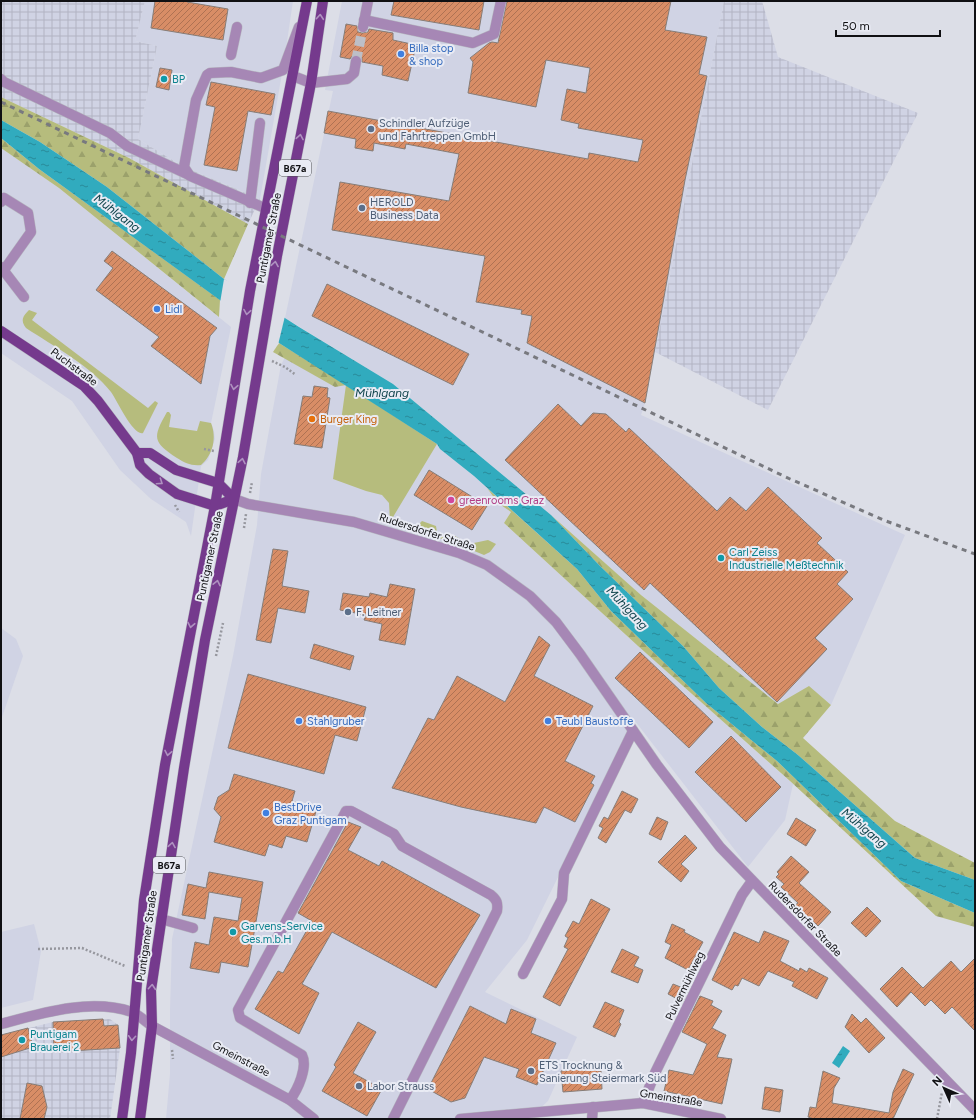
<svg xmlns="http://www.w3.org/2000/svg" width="976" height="1120" font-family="Figtree,sans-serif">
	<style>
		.built { fill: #d0d3e4 }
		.industrial { fill: url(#industrial-grid) }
		.green { fill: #b6bc7d }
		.forest { fill: url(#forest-firs) }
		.water { fill: url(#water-ripples) }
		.pier { fill: #dcdee7 }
		.building { fill: url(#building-hatch); stroke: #867d78 }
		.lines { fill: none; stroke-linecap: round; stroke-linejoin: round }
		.minor-tunnel { stroke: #bdbfc7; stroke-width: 10; stroke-dasharray: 10 5; stroke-linecap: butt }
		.minor-casing { stroke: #b7b9c1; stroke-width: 11 }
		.major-casing { stroke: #b7b9c1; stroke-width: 11 }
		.path { stroke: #96979e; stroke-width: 2.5; stroke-dasharray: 2 2; stroke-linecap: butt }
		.minor { stroke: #a687b5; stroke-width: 10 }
		.major { stroke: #753a8d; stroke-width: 10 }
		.rail { stroke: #78797f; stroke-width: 3; stroke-dasharray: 5 5; stroke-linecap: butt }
		.oneway { stroke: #af92c0 }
		.shop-dot { fill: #3f7fe0; stroke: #e9ebf4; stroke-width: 1.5 }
		.culture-dot { fill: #0f9aa8; stroke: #e9ebf4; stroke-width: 1.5 }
		.service-dot { fill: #5c6f8a; stroke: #e9ebf4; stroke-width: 1.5 }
		.food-dot { fill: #e8710a; stroke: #e9ebf4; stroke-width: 1.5 }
		.hotel-dot { fill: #d1479c; stroke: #e9ebf4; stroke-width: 1.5 }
		.labels { text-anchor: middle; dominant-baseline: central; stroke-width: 4; stroke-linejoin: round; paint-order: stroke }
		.shield { fill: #e9ebf4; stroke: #515256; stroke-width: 1 }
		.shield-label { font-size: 10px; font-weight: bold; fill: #101013 }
		.shop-label { font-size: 11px; fill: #366cbe; stroke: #e9ebf4; text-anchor: start }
		.culture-label { font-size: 11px; fill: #0d838f; stroke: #e9ebf4; text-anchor: start }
		.service-label { font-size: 11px; fill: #4e5e75; stroke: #e9ebf4; text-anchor: start }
		.street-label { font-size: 11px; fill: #101013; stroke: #e9ebf4 }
		.food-label { font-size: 11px; fill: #c56008; stroke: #e9ebf4; text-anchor: start }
		.hotel-label { font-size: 11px; fill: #b23c85; stroke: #e9ebf4; text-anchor: start }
		.water-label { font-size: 12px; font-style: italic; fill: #0d424a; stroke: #e9ebf4 }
	</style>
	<defs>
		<pattern id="industrial-grid" width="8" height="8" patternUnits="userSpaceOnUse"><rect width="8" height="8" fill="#d0d3e4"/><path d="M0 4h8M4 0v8" fill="none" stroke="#b2b4c3"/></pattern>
		<pattern id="forest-firs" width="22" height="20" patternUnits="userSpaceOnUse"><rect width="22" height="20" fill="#b6bc7d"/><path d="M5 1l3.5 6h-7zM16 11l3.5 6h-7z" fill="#9ba16b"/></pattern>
		<pattern id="water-ripples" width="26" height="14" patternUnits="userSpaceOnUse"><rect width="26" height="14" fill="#31abbe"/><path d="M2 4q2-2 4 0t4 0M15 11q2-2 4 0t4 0" fill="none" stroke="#288a99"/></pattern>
		<pattern id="building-hatch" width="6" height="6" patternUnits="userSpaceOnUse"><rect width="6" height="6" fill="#d88d66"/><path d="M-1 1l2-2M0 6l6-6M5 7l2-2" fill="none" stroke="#ae7253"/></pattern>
	</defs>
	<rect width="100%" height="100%" fill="#dcdee7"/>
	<g class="built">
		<polygon points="145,1 293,1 284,62 260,199 184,167 138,139 157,46 135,41"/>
		<polygon points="342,1 724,1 645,403 641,415 905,535 831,705 809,687 778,704 641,595 551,515 393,384 285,318 333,91 325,90"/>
		<polygon points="1,148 59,188 231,327 211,423 214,431 215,439 208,460 201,466 191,536 186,522 151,499 120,470 72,401 1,353"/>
		<polygon points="289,349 415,428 437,444 440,449 474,476 487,488 498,503 511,512 504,523 638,646 793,784 785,820 748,867 635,721 527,940 485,992 577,1037 548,1101 534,1114 460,1119 166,1119 170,1074 170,1010 172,939 233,656 257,525 261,474 281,365"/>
		<polygon points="1,628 16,639 23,656 1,720"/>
		<polygon points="34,924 41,951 33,1000 1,1008 1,932"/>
	</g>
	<g class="industrial">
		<polygon points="1,1 145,1 135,41 157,46 138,139 184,167 260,199 248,224 129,158 1,97"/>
		<polygon points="724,1 762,1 778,57 918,113 768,410 655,352"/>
		<polygon points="110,1019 118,1025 120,1048 110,1119 1,1119 1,1035 53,1022"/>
	</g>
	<g class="green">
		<path d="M29,310L37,313L32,320L148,408L155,401L158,403L143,433C133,436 117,400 111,392C91,366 53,346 26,328C20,320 23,316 29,310Z"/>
		<polygon points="346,385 437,444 390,522 389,503 382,495 366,491 333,479"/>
		<path d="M167,412H169L171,415L169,427L197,431L200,421L211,423C217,438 213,455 201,465C191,466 185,463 177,458C153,442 152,438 167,412Z"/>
		<polygon points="422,521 436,526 437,532 448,538 453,535 469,544 488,540 496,544 490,552 484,555 450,541 418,533 419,524"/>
	</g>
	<g class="forest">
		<polygon points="1,97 129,158 248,224 224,279 107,187 40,142 1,120"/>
		<polygon points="1,138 39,169 220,300 219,317 59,188 1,148"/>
		<polygon points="279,343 346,385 335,387 273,352"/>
		<polygon points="487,488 577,569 611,611 706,703 777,761 901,881 975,913 975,927 936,916 790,781 638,646 504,523 511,512 498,503"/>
		<polygon points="551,515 641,595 778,704 809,686 831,705 803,738 895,821 975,863 975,880 915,858 798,755 762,727 719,688 683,646 600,566"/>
	</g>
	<g class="water">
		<polygon points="1,120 40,142 107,187 224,279 299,327 393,384 551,515 600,566 683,646 719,688 762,727 798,755 915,858 975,880 975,913 901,881 777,761 706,703 611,611 577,569 474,476 440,449 437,444 279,343 39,169 1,138"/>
		<polygon points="843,1046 850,1051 839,1068 832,1063"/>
	</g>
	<polygon class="pier" points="224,279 237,285 285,316 278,345 220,303"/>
	<g class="building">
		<polygon points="155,1 188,1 187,2 228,9 223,40 151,28"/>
		<polygon points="394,1 484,1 479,30 391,15"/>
		<polygon points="507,1 671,1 665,30 707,37 699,74 707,76 685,180 645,403 527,343 532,316 521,314 522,310 476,302 485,256 332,230 340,182 449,201 459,154 406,144 405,149 374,143 373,151 355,148 356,139 324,133 328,111 588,159 589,153 638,162 643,140 578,128 579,124 561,120 567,89 586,93 590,68 546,60 536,107 468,93 473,62 470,58 489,43 492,42 498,43"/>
		<polygon points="346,24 357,26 358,32 362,33 368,32 369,29 393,33 393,40 416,45 408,81 382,75 383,66 362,62 362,58 357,55 353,55 350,59 340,57"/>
		<polygon points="160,68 172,70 169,90 156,87"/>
		<polygon points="211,82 275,94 271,115 248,111 237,171 204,165 215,107 206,105"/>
		<polygon points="112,251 217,328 210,336 201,384 151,346 159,337 96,290 113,268 104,261"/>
		<polygon points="327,284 469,354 453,385 312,316"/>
		<polygon points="314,386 328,388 327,397 330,398 322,448 294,444 303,396 312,397"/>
		<polygon points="558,404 581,426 593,413 606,414 626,432 629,428 717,511 730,497 746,511 768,487 822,538 817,543 848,572 837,584 853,599 815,638 827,649 777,702 650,583 644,590 505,460"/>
		<polygon points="429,470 487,506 472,530 414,495"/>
		<polygon points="273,549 288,551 282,586 309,591 305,613 278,608 271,643 256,640"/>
		<polygon points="390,584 415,589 405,645 379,640 382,624 364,620 366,615 340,610 343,593 369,597 370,593 387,597"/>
		<polygon points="539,636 550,645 534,676 593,706 565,761 595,776 591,783 594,785 575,822 544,807 536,823 461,807 392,788 428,718 434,720 457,676 505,702"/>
		<polygon points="314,644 354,656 350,670 310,658"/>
		<polygon points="640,652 713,722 689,748 615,678"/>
		<polygon points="248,674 366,707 357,741 335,735 324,774 228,748"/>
		<polygon points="731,736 781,787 746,822 695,772"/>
		<polygon points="234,774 295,791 292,801 317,808 307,842 286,836 282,848 269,844 265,856 214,842 221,817 214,809 218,797 229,790"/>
		<polygon points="622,791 638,799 631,813 625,810 606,843 598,838 603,828 599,826 604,817 608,819"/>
		<polygon points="657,817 668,822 661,840 649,834"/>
		<polygon points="796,818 816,830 806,846 787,834"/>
		<polygon points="348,822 361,827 348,850 379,866 382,861 480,915 436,988 332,932 302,984 319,993 299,1034 255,1009 278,971 283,973 312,921 298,913"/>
		<polygon points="685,835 697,848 681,864 689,871 681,882 658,862"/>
		<polygon points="791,856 809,872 799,883 831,912 818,926 795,905 798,903 781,887 784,884 776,877 779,874 777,872"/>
		<polygon points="209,872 263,882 248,967 221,962 219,973 190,968 195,942 209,945 214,917 238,921 242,898 209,892 205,919 182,915 188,884 206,888"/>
		<polygon points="591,899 610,909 560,1006 543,997 568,949 564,947 568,938 565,936 573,921 579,924"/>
		<polygon points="867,907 881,921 866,937 851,923"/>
		<polygon points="672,924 685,930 684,932 703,942 688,970 665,958 671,945 665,942"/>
		<polygon points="764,931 789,941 780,961 799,971 800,968 807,972 809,968 828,978 817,999 792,986 794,982 768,971 759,986 742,978 738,986 735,985 732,990 712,980 734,932 759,943"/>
		<polygon points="622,949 639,957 634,966 643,970 638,983 611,972"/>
		<polygon points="975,958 975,1031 952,1007 945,1014 931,1000 925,1006 911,992 897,1007 880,989 902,967 923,988 951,961 961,972"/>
		<polygon points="673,984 688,990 683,1002 668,994"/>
		<polygon points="700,996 713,1001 711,1005 722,1011 712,1028 726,1035 717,1057 732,1059 722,1104 664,1091 669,1070 693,1075 707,1044 682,1032"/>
		<polygon points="605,1002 624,1010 619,1022 621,1024 615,1037 593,1027"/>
		<polygon points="470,1006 506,1024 511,1009 536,1019 531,1033 556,1043 537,1085 516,1077 519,1069 484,1057 465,1098 451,1102 428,1089"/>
		<polygon points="852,1014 861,1023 866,1018 885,1038 869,1053 845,1027"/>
		<polygon points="103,1019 104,1026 118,1025 120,1048 54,1052 53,1022"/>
		<polygon points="358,1022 376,1032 353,1073 382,1089 367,1116 322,1091 336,1067 334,1065"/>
		<polygon points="28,1028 33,1047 1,1057 1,1035"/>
		<polygon points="587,1068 598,1068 598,1071 601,1071 602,1089 563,1092 561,1071"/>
		<polygon points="903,1069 914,1074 893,1119 814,1119 808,1117 810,1107 816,1108 823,1071 840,1078 834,1088 832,1103 889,1113 893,1092"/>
		<polygon points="27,1083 42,1086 47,1107 44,1119 20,1119"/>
		<polygon points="765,1087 783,1090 780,1112 762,1109"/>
	</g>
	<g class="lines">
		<polyline class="minor-tunnel" points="356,61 363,27"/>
		<defs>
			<g id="minor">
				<polyline points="364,20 473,43 494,34 501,1"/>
				<polyline points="363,27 368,1"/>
				<polyline points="231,55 237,27"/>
				<polyline points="293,76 311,83 347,79 354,73 356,61"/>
				<polyline points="1,79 4,82 110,133 127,146 189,175"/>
				<polyline points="1,202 4,198 28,213 31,232 4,270"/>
				<polyline points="250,203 260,123"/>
				<polyline points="267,209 190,176 184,167 196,100 207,75 210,73 231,72 261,78 283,70 299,27"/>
				<polyline points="1,267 24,297"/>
				<polyline points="234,499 248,504 354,522 459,553 487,565 530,596 556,622 580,654 657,765 720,847 975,1110"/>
				<polyline points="161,919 193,928"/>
				<polyline points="523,974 562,899 564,873 633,731"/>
				<path d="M1,1024C42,1013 90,998 132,1012C139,1015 146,1022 152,1026L290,1100L314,1119"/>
				<path d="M290,1100C298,1089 308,1067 302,1055L240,1018L238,1010L344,815L346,811H351L394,834L402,846L491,895C497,900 498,903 497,911L393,1119"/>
				<polyline points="643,1103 655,1073 742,895 752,881"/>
				<polyline points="460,1119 643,1103 721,1119"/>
				<polyline points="592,1119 593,1107"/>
			</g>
			<g id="major">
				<polyline points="1,331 84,386 98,401 137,453 140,465 149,474 177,494 215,506 234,499"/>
				<polyline points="137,453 150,453 176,470 218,483 234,499"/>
				<polyline points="122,1119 131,1053 144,900 165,765 215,506 250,291 307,1"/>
				<polyline points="140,1119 152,1026 151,990 184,768 205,640 243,457 277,256 311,83 323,1"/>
			</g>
		</defs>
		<use href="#minor" class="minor-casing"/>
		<use href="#major" class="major-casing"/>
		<g class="path">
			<polyline points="272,361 285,367 296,375"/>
			<polyline points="204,449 214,451"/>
			<polyline points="250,493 252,482"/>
			<polyline points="175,505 179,512"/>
			<polyline points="244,528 246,514"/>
			<polyline points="216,656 223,623"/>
			<polyline points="38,949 82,948 125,966"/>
			<polyline points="172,1050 173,1059"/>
			<polyline points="937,1119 942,1092"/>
		</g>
		<use href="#minor" class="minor"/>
		<use href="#major" class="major"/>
		<polyline class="rail" points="1,102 790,479 886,521 975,554"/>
	</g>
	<defs><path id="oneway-chevron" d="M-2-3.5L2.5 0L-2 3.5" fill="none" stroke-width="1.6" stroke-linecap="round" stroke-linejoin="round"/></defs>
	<g class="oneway">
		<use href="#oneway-chevron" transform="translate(320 17) rotate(-85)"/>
		<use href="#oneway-chevron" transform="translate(300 137) rotate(-80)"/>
		<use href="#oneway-chevron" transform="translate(275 264) rotate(-81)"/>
		<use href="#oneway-chevron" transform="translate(247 312) rotate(99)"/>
		<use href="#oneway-chevron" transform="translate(234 387) rotate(100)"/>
		<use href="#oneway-chevron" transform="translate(242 461) rotate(-79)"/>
		<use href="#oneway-chevron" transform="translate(160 482) rotate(34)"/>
		<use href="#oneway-chevron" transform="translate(217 583) rotate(-78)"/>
		<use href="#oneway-chevron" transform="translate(191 625) rotate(101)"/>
		<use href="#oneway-chevron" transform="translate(168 753) rotate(101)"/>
		<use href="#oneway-chevron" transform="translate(172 845) rotate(-81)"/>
		<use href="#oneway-chevron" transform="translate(152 987) rotate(-85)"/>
		<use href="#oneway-chevron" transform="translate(132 1038) rotate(94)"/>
	</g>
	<g class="shop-dot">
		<circle cx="401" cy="54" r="4"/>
		<circle cx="157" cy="309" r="4"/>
		<circle cx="299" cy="721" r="4"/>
		<circle cx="548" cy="721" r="4"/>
		<circle cx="266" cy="813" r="4"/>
	</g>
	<g class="culture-dot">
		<circle cx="164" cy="79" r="4"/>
		<circle cx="721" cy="558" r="4"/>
		<circle cx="233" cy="932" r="4"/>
		<circle cx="22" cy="1040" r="4"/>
	</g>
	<g class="service-dot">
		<circle cx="371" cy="129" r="4"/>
		<circle cx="362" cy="208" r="4"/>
		<circle cx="348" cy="612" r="4"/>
		<circle cx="531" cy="1071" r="4"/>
		<circle cx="359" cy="1086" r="4"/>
	</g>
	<circle class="food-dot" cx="312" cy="419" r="4"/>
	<circle class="hotel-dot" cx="451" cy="500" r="4"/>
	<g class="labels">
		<g class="shield">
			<rect x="279" y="160" width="32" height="16" rx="3"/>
			<rect x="153" y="857" width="32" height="16" rx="3"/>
		</g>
		<g class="shield-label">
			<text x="295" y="168">B67a</text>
			<text x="169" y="865">B67a</text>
		</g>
		<g class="shop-label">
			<text x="409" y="48">Billa stop<tspan x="409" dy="13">&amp; shop</tspan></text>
			<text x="165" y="309">Lidl</text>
			<text x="307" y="721">Stahlgruber</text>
			<text x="556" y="721">Teubl Baustoffe</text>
			<text x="274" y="807">BestDrive<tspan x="274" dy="13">Graz Puntigam</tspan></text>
		</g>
		<g class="culture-label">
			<text x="172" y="79">BP</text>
			<text x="729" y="552">Carl Zeiss<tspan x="729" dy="13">Industrielle Meßtechnik</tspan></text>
			<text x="241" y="926">Garvens-Service<tspan x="241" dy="13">Ges.m.b.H</tspan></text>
			<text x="30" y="1034">Puntigam<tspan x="30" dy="13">Brauerei 2</tspan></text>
		</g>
		<g class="service-label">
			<text x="379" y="123">Schindler Aufzüge<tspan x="379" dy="13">und Fahrtreppen GmbH</tspan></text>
			<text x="370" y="202">HEROLD<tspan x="370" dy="13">Business Data</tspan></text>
			<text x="356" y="612">F. Leitner</text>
			<text x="539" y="1065">ETS Trocknung &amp;<tspan x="539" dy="13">Sanierung Steiermark Süd</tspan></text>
			<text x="367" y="1086">Labor Strauss</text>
		</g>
		<g class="street-label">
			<text transform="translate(269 238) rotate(-79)">Puntigamer Straße</text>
			<text transform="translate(74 367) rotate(37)">Puchstraße</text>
			<text transform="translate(427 532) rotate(18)">Rudersdorfer Straße</text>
			<text transform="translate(210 556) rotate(-78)">Puntigamer Straße</text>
			<text transform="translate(805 919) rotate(46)">Rudersdorfer Straße</text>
			<text transform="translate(147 936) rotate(-82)">Puntigamer Straße</text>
			<text transform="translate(685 986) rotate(-64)">Pulvermühlweg</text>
			<text transform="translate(241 1059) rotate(28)">Gmeinstraße</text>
			<text transform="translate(671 1098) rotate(9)">Gmeinstraße</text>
		</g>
		<g class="food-label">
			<text x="320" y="419">Burger King</text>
		</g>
		<g class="hotel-label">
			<text x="459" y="500">greenrooms Graz</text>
		</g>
		<g class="water-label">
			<text transform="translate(117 213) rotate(37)">Mühlgang</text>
			<text x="382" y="393">Mühlgang</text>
			<text transform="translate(627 608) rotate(47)">Mühlgang</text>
			<text transform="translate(864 828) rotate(40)">Mühlgang</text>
		</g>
	</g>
	<rect width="976" height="1120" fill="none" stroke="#101013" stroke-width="4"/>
	<g transform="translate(944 1088) rotate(315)" stroke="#e9ebf4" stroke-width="3" paint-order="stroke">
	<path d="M0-3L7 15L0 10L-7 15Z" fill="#101013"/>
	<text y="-6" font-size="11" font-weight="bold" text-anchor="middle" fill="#101013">N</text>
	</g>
	<path d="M836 30v6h104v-6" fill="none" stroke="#101013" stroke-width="2"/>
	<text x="842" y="30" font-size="12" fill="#101013" stroke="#e9ebf4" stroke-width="3" paint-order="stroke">50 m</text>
</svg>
